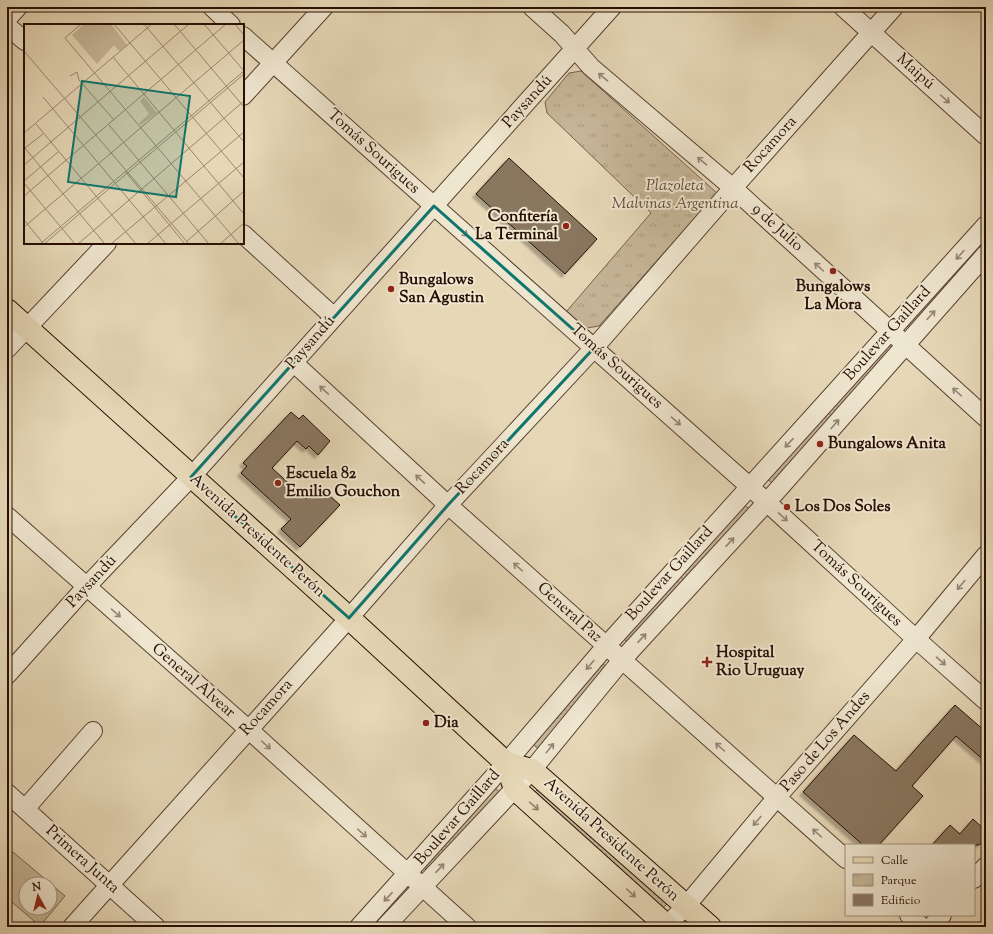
<svg xmlns="http://www.w3.org/2000/svg" width="993" height="934" font-family="'Sorts Mill Goudy',serif">
	<style>
		.grass { fill: url(#grass-dots); stroke: #76624e }
		.park { fill: url(#park-tufts); stroke: #76624e }
		.garden { fill: #c6b698; stroke: #76624e; fill-rule: evenodd }
		.building { fill: #8a7761; stroke: #270e03; filter: url(#shadow) }
		.lines { fill: none; stroke-linecap: round; stroke-linejoin: round }
		.minor-casing { stroke: #574030; stroke-width: 20 }
		.major-casing { stroke: #270e03; stroke-width: 24 }
		.minor { stroke: #efe6d0; stroke-width: 18 }
		.major { stroke: #e6d8b7; stroke-width: 22 }
		.oneway { stroke: #958574 }
		.oneway2 { stroke: #907d66 }
		.marked { fill: none; stroke: #0f766e; stroke-width: 3; stroke-linejoin: round }
		.poi-dot { fill: #8f2418; stroke: #efe6d0; stroke-width: 1.5 }
		.labels { text-anchor: middle; dominant-baseline: central; stroke-width: 4; stroke-linejoin: round; paint-order: stroke }
		.street-label { font-size: 16px; fill: #270e03; stroke: #efe6d0 }
		.park-label { font-size: 16px; font-style: italic; fill: #5f4937; stroke: #efe6d0 }
		.poi-label { font-size: 16px; font-weight: bold; fill: #270e03; stroke: #efe6d0; text-anchor: start }
		.inset-road { fill: none; stroke: #9a876f; stroke-width: 1 }
		.view { fill: #0f766e; fill-opacity: 0.15; stroke: #0f766e; stroke-width: 2 }
		.inset-edge { fill: none; stroke: #270e03; stroke-width: 2 }
	</style>
	<defs>
		<pattern id="grass-dots" width="8" height="8" patternUnits="userSpaceOnUse"><rect width="8" height="8" fill="#c6b698"/><path d="M2 2h.1M6 6h.1" fill="none" stroke="#aa9b81" stroke-width="1.8" stroke-linecap="round"/></pattern>
		<pattern id="park-tufts" width="24" height="20" patternUnits="userSpaceOnUse"><rect width="24" height="20" fill="#c6b698"/><path d="M3 7l-1-3M5 7V3M7 7l1-3M15 17l-1-3M17 17v-4M19 17l1-3" fill="none" stroke="#aa9b81"/></pattern>
		<filter id="shadow"><feDropShadow dx="-3.5" dy="3.5" stdDeviation="1" flood-color="#0004"/></filter>
	</defs>
	<rect width="100%" height="100%" fill="#e6d8b7"/>
	<filter id="stains"><feTurbulence type="fractalNoise" baseFrequency=".005" numOctaves="4"/><feColorMatrix values="0 0 0 0 .2 0 0 0 0 .09 0 0 0 0 .02 0 0 0 .5 -.17"/></filter>
	<radialGradient id="worn" r=".72"><stop offset=".6" stop-color="#630" stop-opacity="0"/><stop offset="1" stop-color="#630" stop-opacity=".3"/></radialGradient>
	<g class="grass">
		<polygon points="986,232 986,249 913,331 905,324"/>
		<polygon points="887,344 895,351 776,486 767,479"/>
		<polygon points="743,503 751,511 632,646 624,639"/>
		<polygon points="601,662 609,669 540,751 532,743"/>
		<polygon points="540,787 669,902 663,908 534,793"/>
		<polygon points="495,788 503,795 432,875 424,868"/>
		<polygon points="405,885 413,892 381,927 367,927"/>
	</g>
	<polygon class="park" points="581,71 717,193 599,326 587,328 566,312 651,213 547,113 545,102 569,73"/>
	<path class="garden" d="M13,852L65,896L40,926L7,898V858ZM26,884H50V908H26Z"/>
	<g class="building">
		<polygon points="509,158 597,239 565,274 476,194"/>
		<polygon points="291,412 299,419 303,415 330,441 318,455 309,446 306,449 297,441 272,468 306,499 319,486 340,505 300,547 281,529 291,519 241,473 247,466 243,463"/>
		<polygon points="955,705 986,732 986,762 956,736 912,786 923,796 879,845 863,845 803,792 854,735 896,771"/>
		<polygon points="973,819 986,831 986,837 979,845 932,845 950,825 960,834"/>
	</g>
	<g class="lines">
		<defs>
			<g id="minor">
				<polyline points="212,7 231,25"/>
				<polyline points="532,7 562,34 591,67 733,188 986,418"/>
				<polyline points="843,7 986,136"/>
				<polyline points="7,19 18,7"/>
				<polyline points="7,26 25,41"/>
				<polyline points="243,36 749,486 916,639 986,701"/>
				<polyline points="243,96 324,7"/>
				<polyline points="243,234 334,317"/>
				<polyline points="7,349 107,243"/>
				<polyline points="294,363 448,505 846,859"/>
				<polyline points="7,516 248,729 467,927"/>
				<polyline points="7,675 86,587 191,477 612,7"/>
				<polyline points="7,793 156,927"/>
				<polyline points="25,809 93,731"/>
				<polyline points="974,879 986,866"/>
				<polyline points="909,915 922,927"/>
				<polyline points="72,927 349,618 448,505 594,348 733,188 894,7"/>
				<polyline points="359,927 506,763 606,646 986,225"/>
				<polyline points="385,927 532,770 622,660 767,502 986,254"/>
				<polyline points="665,927 686,906 777,797 916,639 986,555"/>
				<polyline points="931,927 942,915"/>
			</g>
			<g id="major">
				<polyline points="7,310 349,618 506,763 532,770 710,927"/>
				<polyline points="506,763 515,789 668,927"/>
			</g>
		</defs>
		<use href="#minor" class="minor-casing"/>
		<use href="#major" class="major-casing"/>
		<use href="#minor" class="minor"/>
		<use href="#major" class="major"/>
	</g>
	<defs><path id="oneway-shaft" d="M-6 0H5M1.5-3L5.5 0L1.5 3" fill="none" stroke-width="1.6" stroke-linecap="round" stroke-linejoin="round"/></defs>
	<g class="oneway">
		<use href="#oneway-shaft" transform="translate(603 77) rotate(-140)"/>
		<use href="#oneway-shaft" transform="translate(945 99) rotate(42)"/>
		<use href="#oneway-shaft" transform="translate(702 161) rotate(-140)"/>
		<use href="#oneway-shaft" transform="translate(463 232) rotate(42)"/>
		<use href="#oneway-shaft" transform="translate(960 255) rotate(132)"/>
		<use href="#oneway-shaft" transform="translate(819 267) rotate(-138)"/>
		<use href="#oneway-shaft" transform="translate(931 315) rotate(-48)"/>
		<use href="#oneway-shaft" transform="translate(324 390) rotate(-137)"/>
		<use href="#oneway-shaft" transform="translate(957 392) rotate(-138)"/>
		<use href="#oneway-shaft" transform="translate(676 421) rotate(41)"/>
		<use href="#oneway-shaft" transform="translate(835 424) rotate(-49)"/>
		<use href="#oneway-shaft" transform="translate(789 443) rotate(133)"/>
		<use href="#oneway-shaft" transform="translate(420 479) rotate(-137)"/>
		<use href="#oneway-shaft" transform="translate(783 517) rotate(43)"/>
		<use href="#oneway-shaft" transform="translate(730 542) rotate(-47)"/>
		<use href="#oneway-shaft" transform="translate(518 567) rotate(-138)"/>
		<use href="#oneway-shaft" transform="translate(961 585) rotate(130)"/>
		<use href="#oneway-shaft" transform="translate(116 613) rotate(41)"/>
		<use href="#oneway-shaft" transform="translate(642 638) rotate(-47)"/>
		<use href="#oneway-shaft" transform="translate(941 661) rotate(41)"/>
		<use href="#oneway-shaft" transform="translate(590 665) rotate(130)"/>
		<use href="#oneway-shaft" transform="translate(266 745) rotate(42)"/>
		<use href="#oneway-shaft" transform="translate(720 747) rotate(-138)"/>
		<use href="#oneway-shaft" transform="translate(550 748) rotate(-51)"/>
		<use href="#oneway-shaft" transform="translate(757 821) rotate(130)"/>
		<use href="#oneway-shaft" transform="translate(362 833) rotate(42)"/>
		<use href="#oneway-shaft" transform="translate(817 833) rotate(-138)"/>
		<use href="#oneway-shaft" transform="translate(440 868) rotate(-47)"/>
		<use href="#oneway-shaft" transform="translate(388 897) rotate(133)"/>
	</g>
	<g class="oneway2">
		<use href="#oneway-shaft" transform="translate(534 806) rotate(42)"/>
		<use href="#oneway-shaft" transform="translate(631 893) rotate(42)"/>
	</g>
	<path class="marked" d="M434,206L594,348L448,505L349,618L191,477Z"/>
	<g class="poi-dot">
		<circle cx="566" cy="226" r="4"/>
		<circle cx="833" cy="271" r="4"/>
		<circle cx="391" cy="289" r="4"/>
		<circle cx="820" cy="444" r="4"/>
		<circle cx="278" cy="483" r="4"/>
		<circle cx="787" cy="507" r="4"/>
		<path d="M705 656h4v4h4v4h-4v4h-4v-4h-4v-4h4z"/>
		<circle cx="426" cy="723" r="4"/>
	</g>
	<g class="labels">
		<g class="street-label">
			<text transform="translate(915 72) rotate(42)">Maipú</text>
			<text transform="translate(528 102) rotate(-48)">Paysandú</text>
			<text transform="translate(771 145) rotate(-48)">Rocamora</text>
			<text transform="translate(373 152) rotate(42)">Tomás Sourigues</text>
			<text transform="translate(777 228) rotate(42)">9 de Julio</text>
			<text transform="translate(888 334) rotate(-48)">Boulevar Gaillard</text>
			<text transform="translate(311 343) rotate(-49)">Paysandú</text>
			<text transform="translate(616 367) rotate(42)">Tomás Sourigues</text>
			<text transform="translate(483 467) rotate(-47)">Rocamora</text>
			<text transform="translate(257 536) rotate(42)">Avenida Presidente Perón</text>
			<text transform="translate(670 574) rotate(-48)">Boulevar Gaillard</text>
			<text transform="translate(92 582) rotate(-47)">Paysandú</text>
			<text transform="translate(856 584) rotate(43)">Tomás Sourigues</text>
			<text transform="translate(569 613) rotate(42)">General Paz</text>
			<text transform="translate(193 681) rotate(41)">General Alvear</text>
			<text transform="translate(267 708) rotate(-48)">Rocamora</text>
			<text transform="translate(826 742) rotate(-49)">Paso de Los Andes</text>
			<text transform="translate(458 818) rotate(-49)">Boulevar Gaillard</text>
			<text transform="translate(611 840) rotate(42)">Avenida Presidente Perón</text>
			<text transform="translate(82 860) rotate(42)">Primera Junta</text>
		</g>
		<g class="park-label">
			<text x="675" y="186">Plazoleta<tspan x="675" dy="18">Malvinas Argentina</tspan></text>
		</g>
		<g class="poi-label">
			<text x="558" y="217" text-anchor="end">Confitería<tspan x="558" dy="18">La Terminal</tspan></text>
			<text x="399" y="280">Bungalows<tspan x="399" dy="18">San Agustin</tspan></text>
			<text x="833" y="287" text-anchor="middle">Bungalows<tspan x="833" dy="18">La Mora</tspan></text>
			<text x="828" y="444">Bungalows Anita</text>
			<text x="286" y="474">Escuela 82<tspan x="286" dy="18">Emilio Gouchon</tspan></text>
			<text x="795" y="507">Los Dos Soles</text>
			<text x="716" y="653">Hospital<tspan x="716" dy="18">Rio Uruguay</tspan></text>
			<text x="434" y="723">Dia</text>
		</g>
	</g>
	<g transform="translate(24 24)">
		<rect width="220" height="220" fill="#e6d8b7"/>
		<path d="M120,73L133,89L117,101L115,99L125,90L116,77Z" fill="#c6b698"/>
		<path d="M60,0H87L103,21L95,27L90,21L73,40L48,11Z" fill="#c6b698"/>
		<path class="inset-road" d="M57,0L41,14L215,220M90,0L220,154M120,0L220,118M150,0L220,83M211,0L220,11M0,27L165,220M89,33L220,190M46,52L53,48L55,56L90,96M19,73L142,220M12,100L112,220M85,101L185,220M0,109L128,0M0,123L81,220M1,124L19,110M0,141L165,0M101,147L161,220M0,157L34,128M0,159L51,220M0,172L202,0M0,196L19,219M0,203L220,16M162,218L220,167M16,220L220,47L180,0M20,220L220,50M54,220L220,77M87,220L220,108M123,220L220,138M196,220L220,199"/>
		<path class="view" d="M58,57L166,72L152,173L44,158Z"/>
		<rect width="220" height="220" class="inset-edge"/>
	</g>
	<rect width="993" height="934" fill="none" stroke="#e6d8b7" stroke-width="24"/>
	<rect x="8" y="8" width="977" height="918" fill="none" stroke="#270e03" stroke-width="2"/>
	<rect x="12" y="12" width="969" height="910" fill="none" stroke="#270e03"/>
	<rect x="845" y="844" width="130" height="72" fill="#efe6d0" stroke="#9f907e"/>
	<rect x="853" y="857" width="20" height="6" fill="#e6d8b7" stroke="#9f907e"/>
	<text x="881" y="864" font-size="12" fill="#270e03">Calle</text>
	<rect x="853" y="874" width="20" height="12" fill="url(#park-tufts)" stroke="#9f907e"/>
	<text x="881" y="884" font-size="12" fill="#270e03">Parque</text>
	<rect x="853" y="894" width="20" height="12" fill="#8a7761" stroke="#9f907e"/>
	<text x="881" y="904" font-size="12" fill="#270e03">Edificio</text>
	<g transform="translate(38 896) rotate(352)"><circle r="19" fill="#efe6d0" stroke="#9f907e"/>
	<path d="M0-3L7 15L0 10L-7 15Z" fill="#8f2418"/>
	<text y="-6" font-size="11" font-weight="bold" text-anchor="middle" fill="#270e03">N</text>
	</g>
	<rect width="100%" height="100%" filter="url(#stains)"/>
	<rect width="100%" height="100%" fill="url(#worn)"/>
</svg>
